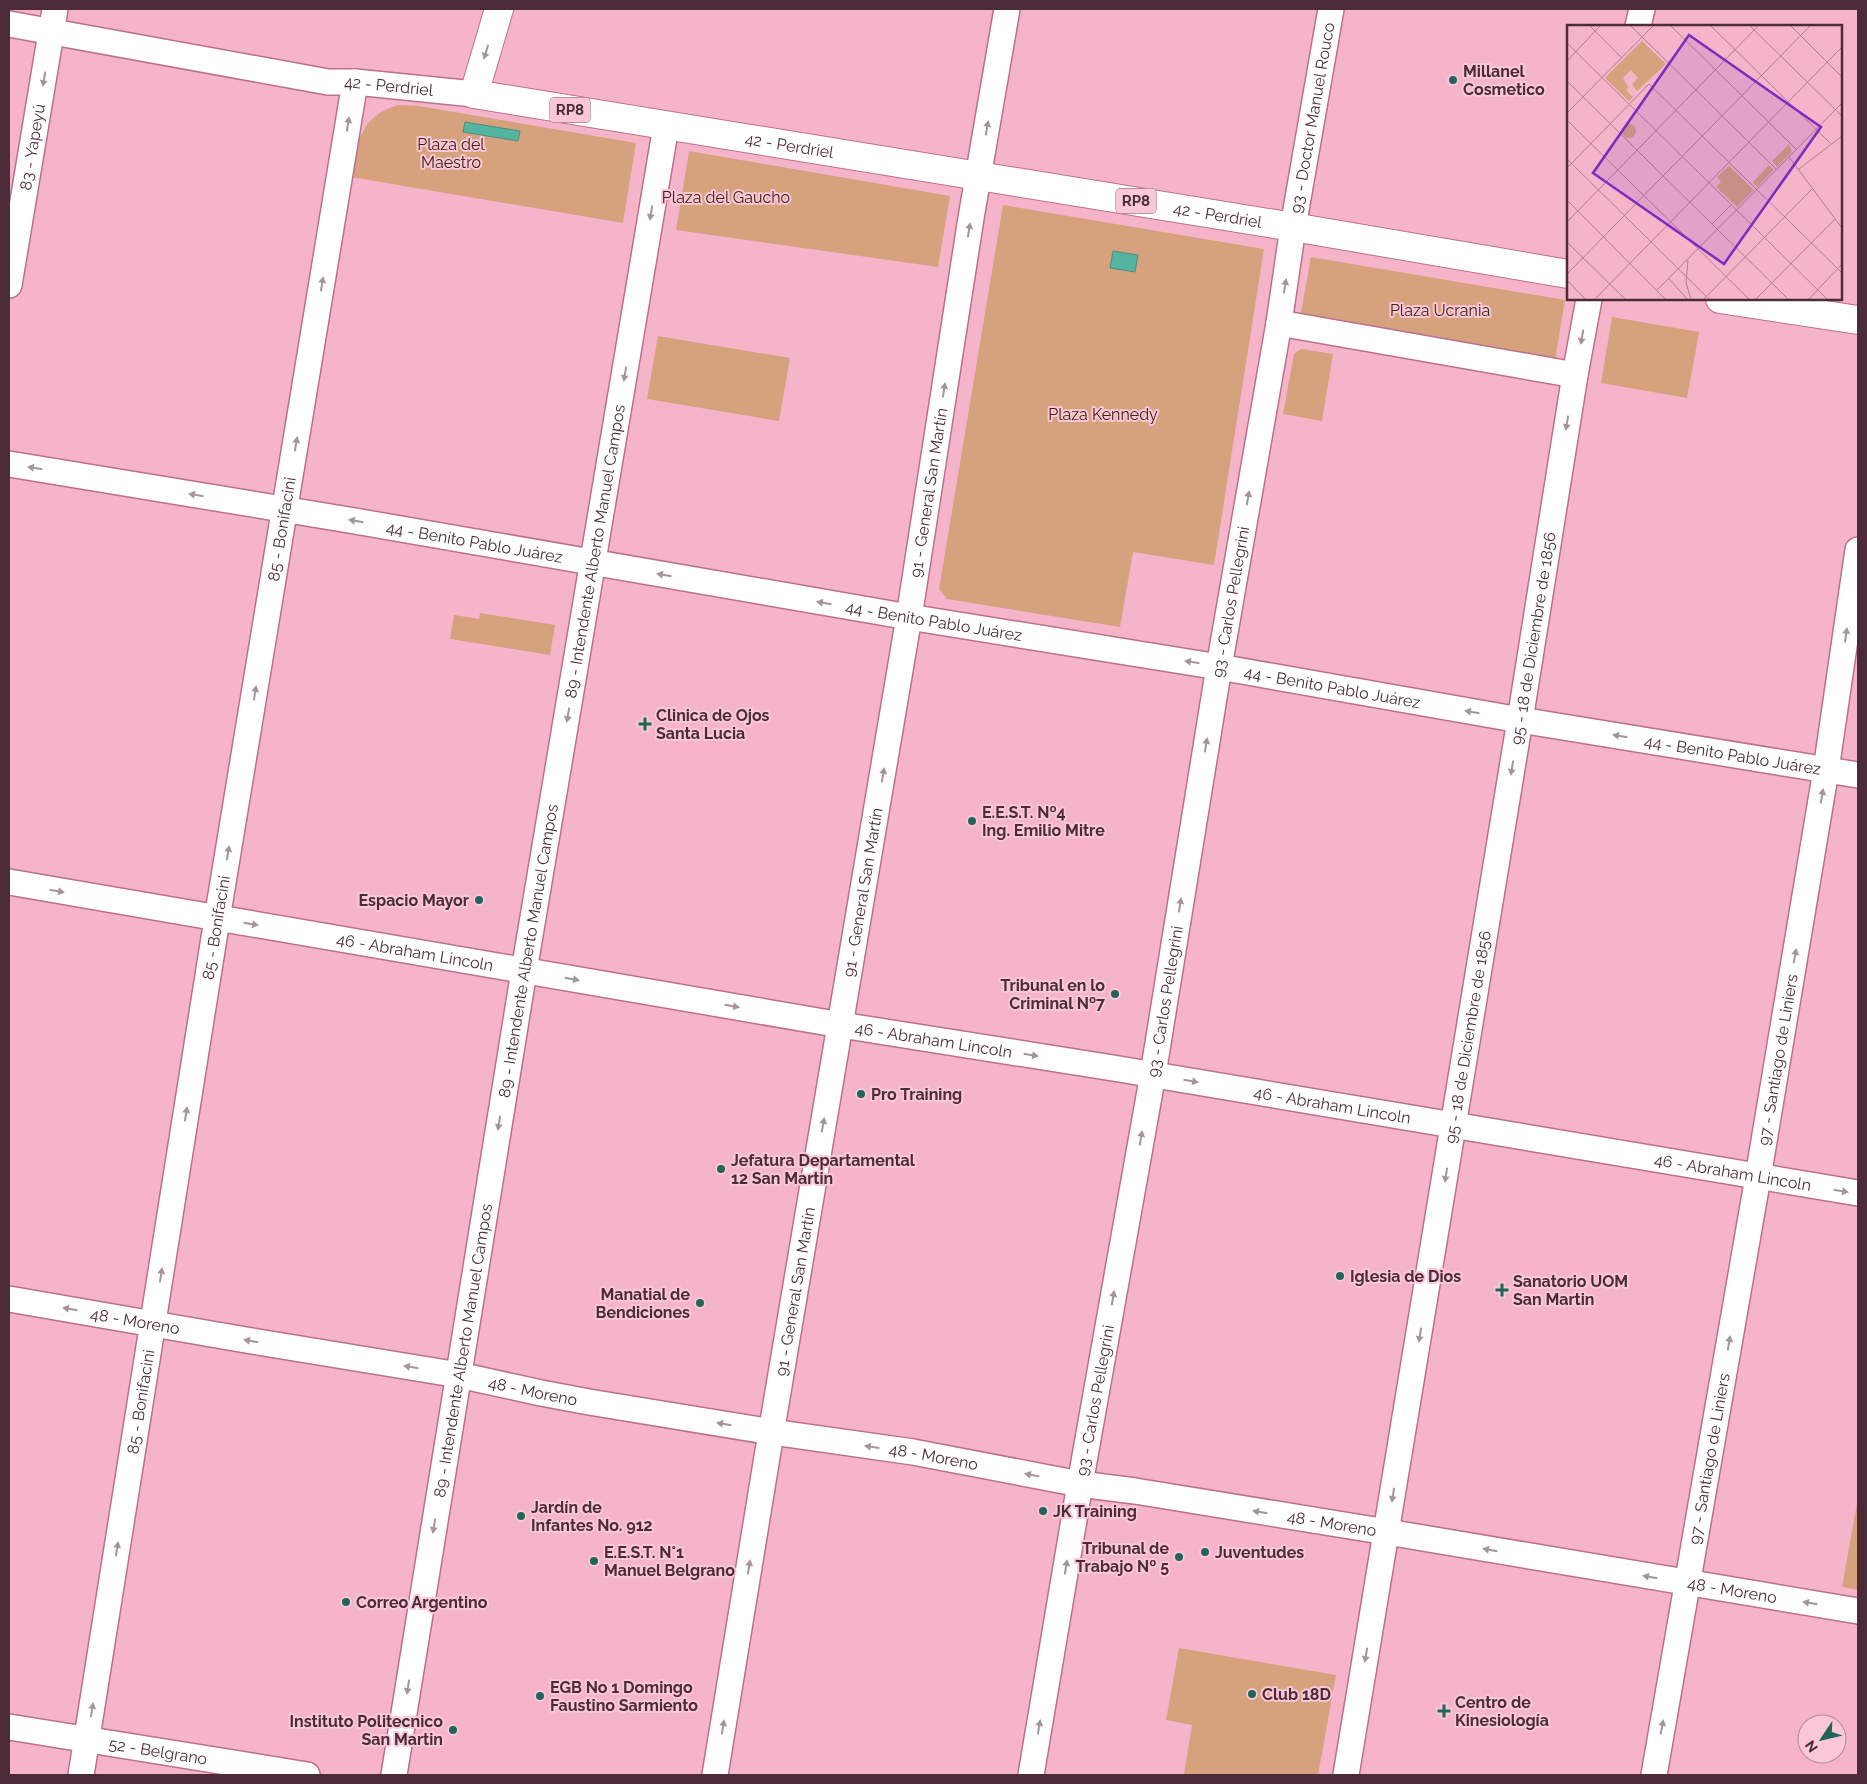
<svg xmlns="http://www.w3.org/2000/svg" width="1867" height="1784" font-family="Raleway,sans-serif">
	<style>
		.green { fill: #d5a27d }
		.water { fill: #53b49f; stroke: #518b80 }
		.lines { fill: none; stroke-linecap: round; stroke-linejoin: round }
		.minor-casing { stroke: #bb708b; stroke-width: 28 }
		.major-casing { stroke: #bb708b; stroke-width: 30 }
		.minor { stroke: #fff; stroke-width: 25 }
		.major { stroke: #fff; stroke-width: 28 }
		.oneway { fill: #a5959b }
		.poi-dot { fill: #206557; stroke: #f9c7d7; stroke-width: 2 }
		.labels { text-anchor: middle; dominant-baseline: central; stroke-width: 4; stroke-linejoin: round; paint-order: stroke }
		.shield { fill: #f9c7d7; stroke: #7f5a67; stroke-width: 1 }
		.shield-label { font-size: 15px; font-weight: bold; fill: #4b2b37 }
		.poi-label { font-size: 16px; font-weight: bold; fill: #4b2b37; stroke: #f9c7d7; text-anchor: start }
		.street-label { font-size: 16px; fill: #4b2b37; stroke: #f9c7d7 }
		.park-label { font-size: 16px; fill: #3d230f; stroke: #f9c7d7 }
		.inset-road { fill: none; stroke: #b27d90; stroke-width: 1 }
		.view { fill: #7b2cbf; fill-opacity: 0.15; stroke: #7b2cbf; stroke-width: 2.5 }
		.inset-edge { fill: none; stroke: #4b2b37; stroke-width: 2.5 }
	</style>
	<rect width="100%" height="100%" fill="#f6b4cb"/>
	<g class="green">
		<path d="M398,105L419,106L636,143L623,223L351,177C358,142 359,117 398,105Z"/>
		<polygon points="689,151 950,196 938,267 676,230"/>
		<polygon points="1003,205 1264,249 1214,565 1133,552 1120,627 947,599 939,589"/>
		<polygon points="1311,257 1565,300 1555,361 1300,318"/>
		<polygon points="1612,317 1699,332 1687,398 1601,383"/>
		<polygon points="658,336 790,358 779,421 647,399"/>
		<polygon points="1301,349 1333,354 1322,421 1283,414 1294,354"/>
		<polygon points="480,613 555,625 550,655 450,639 454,615 479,619"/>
		<polygon points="1858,1498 1858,1590 1842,1587"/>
		<polygon points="1179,1648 1336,1675 1318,1775 1184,1774 1192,1725 1166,1720"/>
	</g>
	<g class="water">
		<polygon points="465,122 520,131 518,141 463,132"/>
		<polygon points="1113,251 1138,255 1135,272 1110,268"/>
	</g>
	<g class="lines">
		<defs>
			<g id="minor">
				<path id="s1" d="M9,24L328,82H355L474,94"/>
				<polyline points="1638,26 1642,9"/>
				<path id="s2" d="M9,285L55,9"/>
				<polyline points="1279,323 1575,375"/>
				<path id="s3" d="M9,464L343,519L909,617L1219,667L1520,720L1858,775"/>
				<path id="s4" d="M9,882L841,1025L1113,1068L1858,1193"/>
				<path id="s5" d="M9,1299L246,1340L459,1375L541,1393L589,1402L772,1432L913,1452L1080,1484L1135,1491L1387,1532L1858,1611"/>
				<path id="s6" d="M9,1727L307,1775"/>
				<path id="s7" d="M81,1775L217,919L355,82"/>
				<path id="s8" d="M394,1775L524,971L666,126"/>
				<path id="s9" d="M715,1775L767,1457L909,617L971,218L1007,9"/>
				<path id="s10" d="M1031,1775L1080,1484L1153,1074L1219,667L1279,323L1293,227L1331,9"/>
				<path id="s11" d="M1346,1775L1520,720L1575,375L1589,299"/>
				<path id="s12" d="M1654,1775L1758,1177L1826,770L1858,550"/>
			</g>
			<g id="major">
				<path id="s13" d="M499,9L474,94L1293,227L1568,274"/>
				<polyline points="1720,299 1858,320"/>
			</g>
		</defs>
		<use href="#minor" class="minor-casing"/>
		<use href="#major" class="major-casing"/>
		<use href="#minor" class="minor"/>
		<use href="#major" class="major"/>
	</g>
	<defs><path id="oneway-solid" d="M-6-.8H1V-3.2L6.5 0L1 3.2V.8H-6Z" transform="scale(1.25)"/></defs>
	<g class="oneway">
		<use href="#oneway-solid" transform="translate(486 52) rotate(107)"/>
		<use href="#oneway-solid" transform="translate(44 79) rotate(100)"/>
		<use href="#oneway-solid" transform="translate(348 124) rotate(-81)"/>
		<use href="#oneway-solid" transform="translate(987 128) rotate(-80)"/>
		<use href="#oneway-solid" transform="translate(651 213) rotate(99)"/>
		<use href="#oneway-solid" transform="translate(969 230) rotate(-81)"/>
		<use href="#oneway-solid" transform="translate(322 284) rotate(-81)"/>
		<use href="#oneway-solid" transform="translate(1285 286) rotate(-81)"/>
		<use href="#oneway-solid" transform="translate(1582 337) rotate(100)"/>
		<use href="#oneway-solid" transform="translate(625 374) rotate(99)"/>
		<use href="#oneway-solid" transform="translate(944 390) rotate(-81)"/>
		<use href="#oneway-solid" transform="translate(1567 423) rotate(99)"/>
		<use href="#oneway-solid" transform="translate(296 444) rotate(-81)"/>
		<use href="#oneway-solid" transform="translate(35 468) rotate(-171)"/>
		<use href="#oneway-solid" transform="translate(196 495) rotate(-171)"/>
		<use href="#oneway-solid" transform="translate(1248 498) rotate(-80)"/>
		<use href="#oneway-solid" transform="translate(356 521) rotate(-170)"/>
		<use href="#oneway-solid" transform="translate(664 575) rotate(-170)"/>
		<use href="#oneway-solid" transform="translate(824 603) rotate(-170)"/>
		<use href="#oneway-solid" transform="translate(1846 635) rotate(-82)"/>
		<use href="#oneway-solid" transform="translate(1192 662) rotate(-171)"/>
		<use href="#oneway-solid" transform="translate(255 693) rotate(-81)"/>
		<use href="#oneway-solid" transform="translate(1472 712) rotate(-170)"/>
		<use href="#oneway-solid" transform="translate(568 715) rotate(100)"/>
		<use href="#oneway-solid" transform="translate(1620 736) rotate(-171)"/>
		<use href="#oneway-solid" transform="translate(1206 745) rotate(-81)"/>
		<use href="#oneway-solid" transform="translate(1512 768) rotate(99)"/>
		<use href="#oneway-solid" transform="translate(883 775) rotate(-80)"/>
		<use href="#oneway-solid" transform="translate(1822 796) rotate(-80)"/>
		<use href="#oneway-solid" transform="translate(228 853) rotate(-81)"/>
		<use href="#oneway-solid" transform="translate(57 891) rotate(10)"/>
		<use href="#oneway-solid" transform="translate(1180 905) rotate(-81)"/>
		<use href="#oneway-solid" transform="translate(251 924) rotate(9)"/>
		<use href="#oneway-solid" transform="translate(1795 956) rotate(-80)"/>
		<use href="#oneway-solid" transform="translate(572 979) rotate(10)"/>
		<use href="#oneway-solid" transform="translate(732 1006) rotate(10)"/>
		<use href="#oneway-solid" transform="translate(1031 1055) rotate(9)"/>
		<use href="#oneway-solid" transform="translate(1191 1081) rotate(10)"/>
		<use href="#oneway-solid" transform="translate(186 1114) rotate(-81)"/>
		<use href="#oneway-solid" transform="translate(499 1123) rotate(99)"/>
		<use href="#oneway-solid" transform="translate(823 1125) rotate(-80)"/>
		<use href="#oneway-solid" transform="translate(1141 1138) rotate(-80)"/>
		<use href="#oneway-solid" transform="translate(1446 1175) rotate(99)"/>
		<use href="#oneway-solid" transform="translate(1841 1191) rotate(9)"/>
		<use href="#oneway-solid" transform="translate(161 1275) rotate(-81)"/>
		<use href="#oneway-solid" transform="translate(1113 1298) rotate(-80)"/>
		<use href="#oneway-solid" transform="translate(70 1309) rotate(-171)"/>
		<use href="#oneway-solid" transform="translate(1420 1335) rotate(99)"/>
		<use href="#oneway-solid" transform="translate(251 1341) rotate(-170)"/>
		<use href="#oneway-solid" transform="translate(1729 1343) rotate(-80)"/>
		<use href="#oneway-solid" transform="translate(411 1367) rotate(-171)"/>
		<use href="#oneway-solid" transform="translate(724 1424) rotate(-171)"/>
		<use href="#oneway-solid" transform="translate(872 1447) rotate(-172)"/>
		<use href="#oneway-solid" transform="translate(1032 1475) rotate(-169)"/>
		<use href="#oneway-solid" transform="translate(1393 1495) rotate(99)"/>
		<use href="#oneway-solid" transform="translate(1260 1512) rotate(-171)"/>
		<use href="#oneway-solid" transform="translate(434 1526) rotate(99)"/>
		<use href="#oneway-solid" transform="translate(117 1549) rotate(-81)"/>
		<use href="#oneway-solid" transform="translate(1490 1550) rotate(-170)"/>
		<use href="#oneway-solid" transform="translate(749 1567) rotate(-81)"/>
		<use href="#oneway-solid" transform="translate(1066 1567) rotate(-81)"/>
		<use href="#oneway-solid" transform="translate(1650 1577) rotate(-170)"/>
		<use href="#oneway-solid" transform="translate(1810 1603) rotate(-171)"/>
		<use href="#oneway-solid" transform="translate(1366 1655) rotate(100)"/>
		<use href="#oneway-solid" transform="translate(408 1687) rotate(99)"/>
		<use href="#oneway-solid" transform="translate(92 1710) rotate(-81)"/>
		<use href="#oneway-solid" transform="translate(723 1727) rotate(-81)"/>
		<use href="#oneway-solid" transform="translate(1039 1727) rotate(-81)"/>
		<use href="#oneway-solid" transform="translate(1662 1727) rotate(-80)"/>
	</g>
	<g class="poi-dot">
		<circle cx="1453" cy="80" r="5"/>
		<path d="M642.5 716.5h5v5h5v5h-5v5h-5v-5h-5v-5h5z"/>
		<circle cx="972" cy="821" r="5"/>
		<circle cx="479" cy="900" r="5"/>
		<circle cx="1115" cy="994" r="5"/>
		<circle cx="861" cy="1094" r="5"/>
		<circle cx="721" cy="1169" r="5"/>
		<circle cx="1340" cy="1276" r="5"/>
		<path d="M1499.5 1282.5h5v5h5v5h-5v5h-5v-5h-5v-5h5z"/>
		<circle cx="700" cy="1303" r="5"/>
		<circle cx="1043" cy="1511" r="5"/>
		<circle cx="521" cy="1516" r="5"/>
		<circle cx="1205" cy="1552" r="5"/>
		<circle cx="1179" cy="1557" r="5"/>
		<circle cx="594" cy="1561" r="5"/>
		<circle cx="346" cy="1602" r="5"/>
		<circle cx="1252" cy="1694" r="5"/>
		<circle cx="540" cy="1696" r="5"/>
		<path d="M1441.5 1703.5h5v5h5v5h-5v5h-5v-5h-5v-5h5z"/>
		<circle cx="453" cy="1730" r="5"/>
	</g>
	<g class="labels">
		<g class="shield">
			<rect x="550" y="97.5" width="40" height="25" rx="4"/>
			<rect x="1116" y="188.5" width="40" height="25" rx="4"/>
		</g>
		<g class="shield-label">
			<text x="570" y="110">RP8</text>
			<text x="1136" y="201">RP8</text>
		</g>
		<g class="poi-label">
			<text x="1463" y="71">Millanel<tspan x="1463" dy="18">Cosmetico</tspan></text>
			<text x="656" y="715">Clinica de Ojos<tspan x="656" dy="18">Santa Lucia</tspan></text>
			<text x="982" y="812">E.E.S.T. Nº4<tspan x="982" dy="18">Ing. Emilio Mitre</tspan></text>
			<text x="469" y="900" text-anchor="end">Espacio Mayor</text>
			<text x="1105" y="985" text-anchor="end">Tribunal en lo<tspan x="1105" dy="18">Criminal Nº7</tspan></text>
			<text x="871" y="1094">Pro Training</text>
			<text x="731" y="1160">Jefatura Departamental<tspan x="731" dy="18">12 San Martin</tspan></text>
			<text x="1350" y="1276">Iglesia de Dios</text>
			<text x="1513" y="1281">Sanatorio UOM<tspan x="1513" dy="18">San Martin</tspan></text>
			<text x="690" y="1294" text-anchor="end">Manatial de<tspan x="690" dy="18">Bendiciones</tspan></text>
			<text x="531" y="1507">Jardín de<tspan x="531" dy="18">Infantes No. 912</tspan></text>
			<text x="1053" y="1511">JK Training</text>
			<text x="1169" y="1548" text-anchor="end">Tribunal de<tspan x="1169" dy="18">Trabajo Nº 5</tspan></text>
			<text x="604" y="1552">E.E.S.T. N°1<tspan x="604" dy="18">Manuel Belgrano</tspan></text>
			<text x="1215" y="1552">Juventudes</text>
			<text x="356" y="1602">Correo Argentino</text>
			<text x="550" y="1687">EGB No 1 Domingo<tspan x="550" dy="18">Faustino Sarmiento</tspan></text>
			<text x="1262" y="1694">Club 18D</text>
			<text x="1455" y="1702">Centro de<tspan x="1455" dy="18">Kinesiología</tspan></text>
			<text x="443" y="1721" text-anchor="end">Instituto Politecnico<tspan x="443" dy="18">San Martin</tspan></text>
		</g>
		<g class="street-label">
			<text stroke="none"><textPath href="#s1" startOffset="385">42 - Perdriel</textPath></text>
			<text stroke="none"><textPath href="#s10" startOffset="1681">93 - Doctor Manuel Rouco</textPath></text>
			<text stroke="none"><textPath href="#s13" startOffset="408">42 - Perdriel</textPath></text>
			<text stroke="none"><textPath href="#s2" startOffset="140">83 - Yapeyú</textPath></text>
			<text stroke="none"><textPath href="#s13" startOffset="842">42 - Perdriel</textPath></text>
			<text stroke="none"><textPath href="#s9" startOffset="1300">91 - General San Martín</textPath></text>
			<text stroke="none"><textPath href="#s7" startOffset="1262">85 - Bonifacini</textPath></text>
			<text stroke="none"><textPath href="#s3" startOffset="472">44 - Benito Pablo Juárez</textPath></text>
			<text stroke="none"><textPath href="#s8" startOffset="1240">89 - Intendente Alberto Manuel Campos</textPath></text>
			<text stroke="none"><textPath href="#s10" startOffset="1190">93 - Carlos Pellegrini</textPath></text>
			<text stroke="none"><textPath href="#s3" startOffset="938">44 - Benito Pablo Juárez</textPath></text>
			<text stroke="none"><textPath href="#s11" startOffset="1152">95 - 18 de Diciembre de 1856</textPath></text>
			<text stroke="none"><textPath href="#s3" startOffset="1342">44 - Benito Pablo Juárez</textPath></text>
			<text stroke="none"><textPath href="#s3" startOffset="1748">44 - Benito Pablo Juárez</textPath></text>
			<text stroke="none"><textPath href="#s9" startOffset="895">91 - General San Martín</textPath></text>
			<text stroke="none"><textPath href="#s7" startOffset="858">85 - Bonifacini</textPath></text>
			<text stroke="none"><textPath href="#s8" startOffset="835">89 - Intendente Alberto Manuel Campos</textPath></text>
			<text stroke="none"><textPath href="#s4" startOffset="412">46 - Abraham Lincoln</textPath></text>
			<text stroke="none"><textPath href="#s10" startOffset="785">93 - Carlos Pellegrini</textPath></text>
			<text stroke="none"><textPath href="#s11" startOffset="748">95 - 18 de Diciembre de 1856</textPath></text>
			<text stroke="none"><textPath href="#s4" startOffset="938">46 - Abraham Lincoln</textPath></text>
			<text stroke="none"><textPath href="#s12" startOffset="726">97 - Santiago de Liniers</textPath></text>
			<text stroke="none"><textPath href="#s4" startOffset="1342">46 - Abraham Lincoln</textPath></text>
			<text stroke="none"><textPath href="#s4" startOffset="1748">46 - Abraham Lincoln</textPath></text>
			<text stroke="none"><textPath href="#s9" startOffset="490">91 - General San Martín</textPath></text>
			<text stroke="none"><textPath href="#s5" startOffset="128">48 - Moreno</textPath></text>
			<text stroke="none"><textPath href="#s8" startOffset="430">89 - Intendente Alberto Manuel Campos</textPath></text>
			<text stroke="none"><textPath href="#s5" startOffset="532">48 - Moreno</textPath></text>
			<text stroke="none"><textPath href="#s10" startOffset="380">93 - Carlos Pellegrini</textPath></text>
			<text stroke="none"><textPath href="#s7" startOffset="378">85 - Bonifacini</textPath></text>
			<text stroke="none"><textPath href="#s5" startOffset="938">48 - Moreno</textPath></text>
			<text stroke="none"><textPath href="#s12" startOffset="321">97 - Santiago de Liniers</textPath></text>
			<text stroke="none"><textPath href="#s5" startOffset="1342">48 - Moreno</textPath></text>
			<text stroke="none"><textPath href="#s5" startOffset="1748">48 - Moreno</textPath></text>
			<text stroke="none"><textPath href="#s6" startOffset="151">52 - Belgrano</textPath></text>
		</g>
		<g class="park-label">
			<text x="451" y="144">Plaza del<tspan x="451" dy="18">Maestro</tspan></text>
			<text x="726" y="197">Plaza del Gaucho</text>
			<text x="1440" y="310">Plaza Ucrania</text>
			<text x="1103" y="414">Plaza Kennedy</text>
		</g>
	</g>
	<g transform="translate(1567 25)">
		<rect width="275" height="275" fill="#f6b4cb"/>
		<path d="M75,16L99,39L70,66L65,59L71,53L64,45L56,53L61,62L59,65L66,72L62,76L38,53ZM55 106a7 7 0 1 1 14 0a7 7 0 1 1-14 0ZM222,119L225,127L210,142L205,136ZM202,140L207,145L190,162L186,157ZM162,141L187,165L170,182L149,162L154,157L150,152Z" fill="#d5a27d"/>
		<path class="inset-road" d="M22,0L55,33M63,0L210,145M103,0L229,124M143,0L264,119M182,0L275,91M223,0L275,52M0,18L261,275M0,36L34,0M0,56L222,275M0,88L87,0M0,95L183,275M222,132L275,78M0,134L143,275M0,143L82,59L275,248M232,144L275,111M0,175L99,275M0,197L192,0M145,199L164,180M0,217L59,275M121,235L119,257L124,275M0,249L244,0M102,254L121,275M0,255L19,275M90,265L222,132L275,203M27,275L275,22M136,275L246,163M188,275L268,194M241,275L275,239"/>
		<path class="view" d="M122,10L254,102L157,239L26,148Z"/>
		<rect width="275" height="275" class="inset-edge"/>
	</g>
	<rect width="1867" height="1784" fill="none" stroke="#4b2b37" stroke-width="20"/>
	<g transform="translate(1822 1739) rotate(235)"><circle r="24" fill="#f9c7d7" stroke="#b38997"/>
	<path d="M0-4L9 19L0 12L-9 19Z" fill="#206557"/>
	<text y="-8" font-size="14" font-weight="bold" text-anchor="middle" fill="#4b2b37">N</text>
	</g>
</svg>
